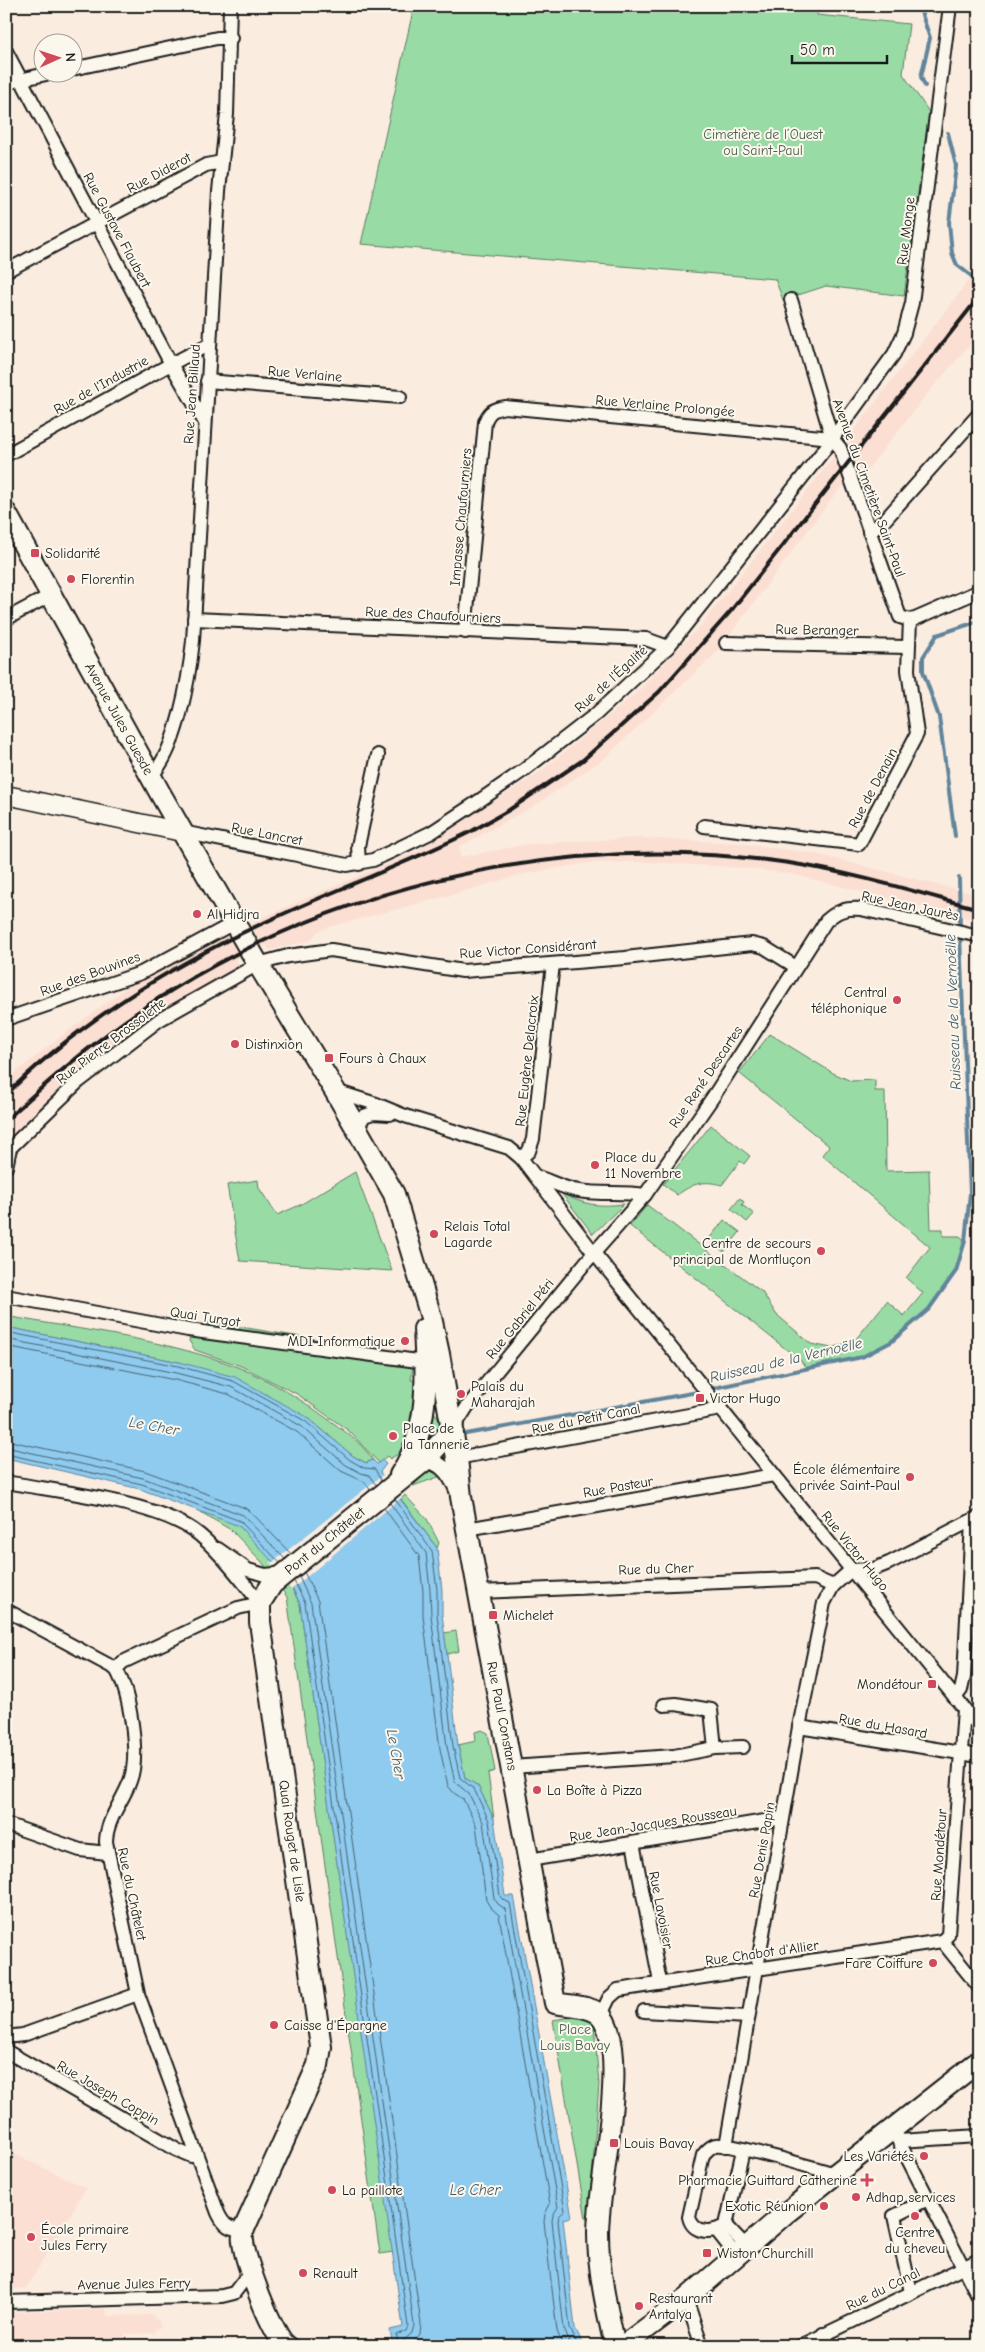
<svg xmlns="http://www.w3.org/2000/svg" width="985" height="2352" font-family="'Comic Neue',sans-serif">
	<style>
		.built { fill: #fbdfd2 }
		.green { fill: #99dba5; stroke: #5a7c60 }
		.water { fill: #8ecbef; stroke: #60859b }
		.pier { fill: #fbece0 }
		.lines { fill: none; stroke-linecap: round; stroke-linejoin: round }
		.shore { stroke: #4a6270; stroke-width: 1 }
		.stream { stroke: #60859b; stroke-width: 4 }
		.minor-casing { stroke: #1c1c1c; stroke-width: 16 }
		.tertiary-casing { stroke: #1c1c1c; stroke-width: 19 }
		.secondary-casing { stroke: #1c1c1c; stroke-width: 21 }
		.primary-casing { stroke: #1c1c1c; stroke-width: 24 }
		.minor { stroke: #fbf7ec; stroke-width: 12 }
		.tertiary { stroke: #fbf7ec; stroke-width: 15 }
		.secondary { stroke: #fbf7ec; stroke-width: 18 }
		.primary { stroke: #fbf7ec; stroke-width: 20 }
		.rail { stroke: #1c1c1c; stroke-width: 4 }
		.poi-dot { fill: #d1495b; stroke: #fbf7ec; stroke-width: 2 }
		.labels { text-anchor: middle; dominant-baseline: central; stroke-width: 4; stroke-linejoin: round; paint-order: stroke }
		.park-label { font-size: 14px; fill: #485f4c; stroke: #fbf7ec }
		.street-label { font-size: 14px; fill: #1c1c1c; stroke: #fbf7ec }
		.poi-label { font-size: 14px; fill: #1c1c1c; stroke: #fbf7ec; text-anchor: start }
		.water-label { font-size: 15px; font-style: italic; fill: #445966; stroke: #fbf7ec }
	</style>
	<rect width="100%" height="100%" fill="#fbece0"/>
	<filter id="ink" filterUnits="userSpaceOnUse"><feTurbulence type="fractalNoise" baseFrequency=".02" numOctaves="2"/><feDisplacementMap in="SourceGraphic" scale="10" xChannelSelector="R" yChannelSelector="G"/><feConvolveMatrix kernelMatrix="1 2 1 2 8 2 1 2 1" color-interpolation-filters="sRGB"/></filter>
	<g filter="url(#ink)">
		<g class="built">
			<polygon points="979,267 979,334 927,394 861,478 855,473 832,498 717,652 605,758 534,806 459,847 461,857 529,844 640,838 738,843 812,853 979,895 979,921 795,875 746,868 646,862 587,863 523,874 451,895 329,927 317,932 310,941 269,950 266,945 236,960 239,966 155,1018 83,1069 6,1139 6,1080 60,1037 133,983 223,936 224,938 255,923 254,921 418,850 540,772 635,694 701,625 832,459"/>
			<polygon points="6,2150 86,2188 26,2289 11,2289 6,2287"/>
			<polygon points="106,2309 107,2316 154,2315 154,2318 159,2321 160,2327 155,2330 155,2333 125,2334 126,2346 6,2346 6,2312"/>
		</g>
		<g class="green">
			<polygon points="414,6 818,6 817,15 909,24 903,74 929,112 904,296 826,286 783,300 775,279 361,244"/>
			<polygon points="770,1034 833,1073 851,1081 875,1080 875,1091 885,1091 886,1171 929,1170 931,1229 943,1229 943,1236 960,1236 965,1241 956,1271 929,1309 891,1342 862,1357 806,1368 801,1361 630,1226 647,1205 762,1292 776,1314 811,1344 832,1348 855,1340 887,1301 904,1316 923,1293 906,1278 930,1247 822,1155 829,1146 739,1073"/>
			<path d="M711,1125L750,1156L744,1164L740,1161L722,1185C703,1180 694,1183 677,1195L663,1184Z"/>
			<polygon points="355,1172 392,1271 240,1261 227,1185 258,1180 259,1188 277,1215 300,1205"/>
			<path d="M562,1194C586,1205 597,1207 624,1204L593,1234Z"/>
			<polygon points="740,1198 744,1202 742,1205 754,1214 747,1222 731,1209"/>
			<polygon points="724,1220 740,1232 724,1252 708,1240"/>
			<path d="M6,1316C81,1330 170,1340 240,1368C271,1381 299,1398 325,1417C343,1430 361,1442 373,1460L366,1463L353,1456L307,1417L179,1362L6,1327Z"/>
			<polygon points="211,1322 397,1353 413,1367 411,1380 422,1381 412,1445 390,1459 387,1456 379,1463 349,1431 297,1394 241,1366 195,1350 189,1341 192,1328"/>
			<polygon points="429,1409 438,1416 441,1429 419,1458"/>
			<polygon points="433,1465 444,1475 413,1486"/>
			<polygon points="405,1495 427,1519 439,1543 437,1548 401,1499"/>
			<path d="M192,1507C206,1513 228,1517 240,1527C263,1545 287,1577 300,1604L393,2252L380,2254L287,1597L262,1562L231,1530Z"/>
			<polygon points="456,1631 459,1651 447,1654 444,1633"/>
			<polygon points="482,1730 488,1733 495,1771 488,1773 494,1819 478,1786 465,1778 458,1745 476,1741 475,1732"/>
			<polygon points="593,2013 599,2084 589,2218 586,2219 553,2020"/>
		</g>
		<polygon class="water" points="6,1327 179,1362 235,1377 307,1417 353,1456 366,1463 373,1460 377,1464 382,1460 386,1464 380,1472 437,1548 442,1590 442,1614 458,1745 465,1778 478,1786 494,1819 505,1896 514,1896 572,2217 563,2219 575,2328 584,2346 393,2346 390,2330 403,2327 300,1604 292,1587 273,1562 239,1526 140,1489 6,1458"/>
		<polygon class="pier" points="385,1473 402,1497 291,1590 270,1562 273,1562"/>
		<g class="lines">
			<g class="shore">
				<polyline points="6,1332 178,1366 233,1381 305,1421 350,1460 364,1468 375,1469 381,1481"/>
				<polyline points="6,1339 176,1373 231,1387 301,1426 346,1465 361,1473 369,1475 376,1485"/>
				<polyline points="6,1346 175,1380 228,1394 297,1432 341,1471 365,1482 370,1490"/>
				<polyline points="6,1440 145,1471 245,1508 252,1513 291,1554"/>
				<polyline points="6,1447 143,1478 243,1515 285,1559"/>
				<polyline points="6,1454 142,1484 240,1521 280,1563"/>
				<polyline points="395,1499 432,1551 437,1590 437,1614 453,1746 460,1778 474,1789 489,1821 500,1896 503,1900 510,1903 565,2211 559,2216 558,2221 570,2328 578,2346"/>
				<polyline points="390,1503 426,1553 430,1590 431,1615 447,1747 455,1782 469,1794 483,1822 494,1898 498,1904 505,1909 558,2207 553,2215 552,2221 564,2329 571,2346"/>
				<polyline points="384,1508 419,1556 423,1591 423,1616 440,1749 448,1786 454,1793 463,1799 476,1825 486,1900 490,1907 499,1915 550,2204 545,2214 544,2222 557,2331 563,2346"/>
				<polyline points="304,1572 318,1601 421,2324 420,2334 411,2346"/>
				<polyline points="299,1577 311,1603 414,2325 412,2333 404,2340 404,2346"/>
				<polyline points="294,1581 305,1603 408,2326 406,2331 397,2335 397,2346"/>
			</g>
			<g class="stream">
				<polyline points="919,6 930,38 921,77 925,86"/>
				<polyline points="948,133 956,166 949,223 952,253 957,265 979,282"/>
				<polyline points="955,836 939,717 923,671 923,657 937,635 979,621"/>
				<polyline points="959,878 960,928"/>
				<polyline points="709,1389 862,1357 891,1342 929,1309 956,1271 965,1241 970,1193 960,935"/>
				<polyline points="466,1434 703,1391"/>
			</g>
			<defs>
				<g id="minor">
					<polyline points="6,51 171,364 204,421"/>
					<polyline points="72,69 217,38 231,38"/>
					<polyline points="6,83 55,72"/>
					<polyline points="6,271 206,165 222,162"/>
					<polyline points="791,300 832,438 840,448 900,617 910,620 915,619 979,591"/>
					<polyline points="207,381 400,397"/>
					<polyline points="6,455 171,364 210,344"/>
					<polyline points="869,532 883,522 979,414"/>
					<polyline points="6,619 51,595"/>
					<polyline points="194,619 646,639 668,647"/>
					<path d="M465,632L485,422C489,411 494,409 505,407L832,438"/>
					<polyline points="726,643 907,647"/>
					<path d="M151,776C177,751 189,678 193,641L219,191L227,114L230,6"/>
					<polyline points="704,826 859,844 917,734 908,670 910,620"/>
					<polyline points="182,832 347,865 373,860 399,848 432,832 476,803 524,770 596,714 668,647 824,450 894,354 904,333 912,303 950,6"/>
					<polyline points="359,864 358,846 378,755"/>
					<polyline points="6,1019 141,973 234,923"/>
					<polyline points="335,1091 376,1104 405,1116 509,1148 521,1158 594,1253 979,1727"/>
					<polyline points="359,1133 359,1125 364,1116 373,1113 390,1114"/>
					<polyline points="521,1158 529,1151 533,1139 553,964"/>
					<polyline points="6,1167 10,1148 77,1083 159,1020 258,964 288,956 331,950 463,971 625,958 752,944 764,947 796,967"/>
					<path d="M535,1176C550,1181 565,1189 579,1191C602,1195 623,1191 645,1195"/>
					<polyline points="6,1296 188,1330 425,1362"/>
					<path d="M453,1429L467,1407L586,1262L645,1195L713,1097L826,921C838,910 846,908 861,909L979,936"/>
					<polyline points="457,1458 721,1409"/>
					<path d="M6,1482C59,1492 150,1501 193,1530C215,1545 243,1582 260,1603L238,1608L123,1662L116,1669"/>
					<polyline points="467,1529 774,1475"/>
					<polyline points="218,1549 248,1570 265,1575 285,1573"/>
					<polyline points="851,1570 874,1569 889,1563 976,1518"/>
					<polyline points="479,1592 815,1578 833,1586"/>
					<polyline points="6,1610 116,1669"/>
					<path d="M116,1669C130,1693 140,1755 130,1781C123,1801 106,1820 106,1842L138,1994L218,2213C224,2226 230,2230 244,2229"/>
					<polyline points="955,1698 961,1690 964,1677 972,1521"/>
					<polyline points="799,1727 979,1756"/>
					<polyline points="715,1748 743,1747"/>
					<polyline points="511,1767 674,1756 715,1748 711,1710 676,1704 664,1705"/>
					<polyline points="6,1824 80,1850 107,1853"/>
					<polyline points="633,1843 660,1982"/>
					<polyline points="529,1860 783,1818"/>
					<polyline points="942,1941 948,1935 964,1709"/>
					<polyline points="942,1941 979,1987"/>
					<polyline points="644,2011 747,2017"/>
					<polyline points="601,2015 609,1998 618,1990 942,1941"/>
					<polyline points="6,2037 23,2035 138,1994"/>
					<polyline points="6,2051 177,2150 191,2156 196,2155"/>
					<polyline points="893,2130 979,2298"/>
					<polyline points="899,2141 979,2136"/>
					<polyline points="726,2146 799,1727 824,1603 833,1586 851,1570"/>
					<path d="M743,2150L726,2225C714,2233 693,2235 689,2217L703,2155C707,2150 710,2147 715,2145C729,2142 816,2169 836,2174"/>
					<polyline points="726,2225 742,2242"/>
					<polyline points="717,2231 732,2250"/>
					<polyline points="911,2292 894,2216 928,2199"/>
					<polyline points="686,2299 702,2346"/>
					<polyline points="6,2302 222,2296 234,2293 251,2271"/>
					<polyline points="823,2334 831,2346"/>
					<polyline points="801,2346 979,2260"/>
				</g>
				<path id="tertiary" d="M416,1463C438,1455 450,1473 458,1491"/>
				<polyline id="secondary" points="6,795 182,832"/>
				<g id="primary">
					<path d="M6,513L160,793L258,964L335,1091L394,1194L431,1317L439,1354L457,1458L461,1497L555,2003C568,2006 593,2005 602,2017C630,2056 598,2182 598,2233C598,2271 607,2310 615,2346"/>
					<path d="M400,1475C429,1432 427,1379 424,1329"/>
					<path d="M287,2346C273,2338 244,2258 243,2241C242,2237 243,2233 244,2229L318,2065L321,2047L260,1622V1603L272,1584L424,1461L453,1429"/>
					<polyline points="623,2346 686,2299 786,2213 979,2061"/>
				</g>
			</defs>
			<use href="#minor" class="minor-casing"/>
			<use href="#tertiary" class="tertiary-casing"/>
			<use href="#secondary" class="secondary-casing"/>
			<use href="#primary" class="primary-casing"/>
			<use href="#minor" class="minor"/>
			<use href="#tertiary" class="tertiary"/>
			<use href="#secondary" class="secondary"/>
			<use href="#primary" class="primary"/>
			<g class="rail">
				<path d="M6,1095C69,1031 146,982 226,941C306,900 392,871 472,831L509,810L583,760L659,692L730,612L979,297"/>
				<path d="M6,1120C58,1072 111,1027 172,990C354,878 578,832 789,863C854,873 916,892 979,909"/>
			</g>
		</g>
	</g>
	<g class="poi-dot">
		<rect x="30" y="548" width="10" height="10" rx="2.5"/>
		<circle cx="71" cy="579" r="5"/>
		<circle cx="197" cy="914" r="5"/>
		<circle cx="897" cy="1000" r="5"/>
		<circle cx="235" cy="1044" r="5"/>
		<rect x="324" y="1053" width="10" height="10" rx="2.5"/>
		<circle cx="595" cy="1165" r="5"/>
		<circle cx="434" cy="1234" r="5"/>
		<circle cx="821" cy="1251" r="5"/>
		<circle cx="405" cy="1341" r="5"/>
		<circle cx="461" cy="1394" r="5"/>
		<rect x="695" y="1393" width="10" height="10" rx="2.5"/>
		<circle cx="393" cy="1436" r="5"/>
		<circle cx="910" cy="1477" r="5"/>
		<rect x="488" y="1610" width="10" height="10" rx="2.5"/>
		<rect x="927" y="1679" width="10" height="10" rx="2.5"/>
		<circle cx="537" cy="1790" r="5"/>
		<circle cx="933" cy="1963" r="5"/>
		<circle cx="274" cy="2025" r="5"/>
		<rect x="609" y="2138" width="10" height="10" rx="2.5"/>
		<circle cx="924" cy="2156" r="5"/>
		<path d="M864.5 2172.5h5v5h5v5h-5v5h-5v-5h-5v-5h5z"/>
		<circle cx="332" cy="2190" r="5"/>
		<circle cx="856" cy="2197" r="5"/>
		<circle cx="824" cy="2206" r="5"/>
		<circle cx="915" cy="2216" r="5"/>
		<circle cx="31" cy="2237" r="5"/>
		<rect x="702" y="2248" width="10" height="10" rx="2.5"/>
		<circle cx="303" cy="2273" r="5"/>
		<circle cx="639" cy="2306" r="5"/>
	</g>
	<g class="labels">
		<g class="park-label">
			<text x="763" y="134">Cimetière de l’Ouest<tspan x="763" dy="16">ou Saint-Paul</tspan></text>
			<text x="575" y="2029">Place<tspan x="575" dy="16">Louis Bavay</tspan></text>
		</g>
		<g class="street-label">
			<text transform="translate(159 173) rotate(-28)">Rue Diderot</text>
			<text transform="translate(117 230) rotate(62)">Rue Gustave Flaubert</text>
			<text transform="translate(906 231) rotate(-83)">Rue Monge</text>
			<text transform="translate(305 374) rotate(5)">Rue Verlaine</text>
			<text transform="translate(101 385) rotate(-29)">Rue de l'Industrie</text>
			<text transform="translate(192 394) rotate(-86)">Rue Jean Billaud</text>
			<text transform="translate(665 406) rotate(5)">Rue Verlaine Prolongée</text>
			<text transform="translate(869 488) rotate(70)">Avenue du Cimetière Saint-Paul</text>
			<text transform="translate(461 517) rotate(-85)">Impasse Chaufourniers</text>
			<text transform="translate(433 615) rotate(3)">Rue des Chaufourniers</text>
			<text transform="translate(817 630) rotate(1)">Rue Beranger</text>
			<text transform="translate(611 679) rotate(-42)">Rue de l'Égalité</text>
			<text transform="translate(119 719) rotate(61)">Avenue Jules Guesde</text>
			<text transform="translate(873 788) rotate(-62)">Rue de Denain</text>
			<text transform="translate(267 834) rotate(11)">Rue Lancret</text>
			<text transform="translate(910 906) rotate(12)">Rue Jean Jaurès</text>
			<text transform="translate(528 949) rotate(-4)">Rue Victor Considérant</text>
			<text transform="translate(90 974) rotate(-20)">Rue des Bouvines</text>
			<text transform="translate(111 1041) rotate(-37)">Rue Pierre Brossolette</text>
			<text transform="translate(527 1061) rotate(-84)">Rue Eugène Delacroix</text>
			<text transform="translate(706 1077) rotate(-56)">Rue René Descartes</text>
			<text transform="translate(205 1317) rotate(9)">Quai Turgot</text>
			<text transform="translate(520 1319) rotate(-51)">Rue Gabriel Péri</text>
			<text transform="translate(586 1419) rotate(-11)">Rue du Petit Canal</text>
			<text transform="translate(618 1487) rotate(-10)">Rue Pasteur</text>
			<text transform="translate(325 1541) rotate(-39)">Pont du Châtelet</text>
			<text transform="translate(855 1551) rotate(51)">Rue Victor Hugo</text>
			<text transform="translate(656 1569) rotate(-2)">Rue du Cher</text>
			<text transform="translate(502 1716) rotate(79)">Rue Paul Constans</text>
			<text transform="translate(883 1726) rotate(10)">Rue du Hasard</text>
			<text transform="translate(653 1824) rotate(-9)">Rue Jean-Jacques Rousseau</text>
			<text transform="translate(292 1841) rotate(82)">Quai Rouget de Lisle</text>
			<text transform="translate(762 1850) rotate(-80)">Rue Denis Papin</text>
			<text transform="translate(939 1855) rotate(-86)">Rue Mondétour</text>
			<text transform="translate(132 1894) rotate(78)">Rue du Châtelet</text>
			<text transform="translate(661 1910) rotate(79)">Rue Lavoisier</text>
			<text transform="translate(762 1953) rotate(-8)">Rue Chabot d'Allier</text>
			<text transform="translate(108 2093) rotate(30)">Rue Joseph Coppin</text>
			<text transform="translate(134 2284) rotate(-1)">Avenue Jules Ferry</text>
			<text transform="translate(883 2289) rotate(-26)">Rue du Canal</text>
		</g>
		<g class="poi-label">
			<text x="45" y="553">Solidarité</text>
			<text x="81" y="579">Florentin</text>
			<text x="207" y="914">Al Hidjra</text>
			<text x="887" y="992" text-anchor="end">Central<tspan x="887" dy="16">téléphonique</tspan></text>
			<text x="245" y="1044">Distinxion</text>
			<text x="339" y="1058">Fours à Chaux</text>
			<text x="605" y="1157">Place du<tspan x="605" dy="16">11 Novembre</tspan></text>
			<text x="444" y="1226">Relais Total<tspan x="444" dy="16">Lagarde</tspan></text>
			<text x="811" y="1243" text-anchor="end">Centre de secours<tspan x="811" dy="16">principal de Montluçon</tspan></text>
			<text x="395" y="1341" text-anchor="end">MDI Informatique</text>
			<text x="471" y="1386">Palais du<tspan x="471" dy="16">Maharajah</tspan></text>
			<text x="710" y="1398">Victor Hugo</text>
			<text x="403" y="1428">Place de<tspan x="403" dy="16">la Tannerie</tspan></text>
			<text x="900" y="1469" text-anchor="end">École élémentaire<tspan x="900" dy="16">privée Saint-Paul</tspan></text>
			<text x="503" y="1615">Michelet</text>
			<text x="922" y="1684" text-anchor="end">Mondétour</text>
			<text x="547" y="1790">La Boîte à Pizza</text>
			<text x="923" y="1963" text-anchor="end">Fare Coiffure</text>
			<text x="284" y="2025">Caisse d'Épargne</text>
			<text x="624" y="2143">Louis Bavay</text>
			<text x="914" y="2156" text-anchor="end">Les Variétés</text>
			<text x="857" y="2180" text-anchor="end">Pharmacie Guittard Catherine</text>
			<text x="342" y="2190">La paillote</text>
			<text x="866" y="2197">Adhap services</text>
			<text x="814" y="2206" text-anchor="end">Exotic Réunion</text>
			<text x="41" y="2229">École primaire<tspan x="41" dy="16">Jules Ferry</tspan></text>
			<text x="915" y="2232" text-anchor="middle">Centre<tspan x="915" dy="16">du cheveu</tspan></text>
			<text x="717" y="2253">Wiston Churchill</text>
			<text x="313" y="2273">Renault</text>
			<text x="649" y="2298">Restaurant<tspan x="649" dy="16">Antalya</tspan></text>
		</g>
		<g class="water-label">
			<text transform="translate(953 1012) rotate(-92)">Ruisseau de la Vernoëlle</text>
			<text transform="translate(786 1360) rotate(-13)">Ruisseau de la Vernoëlle</text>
			<text transform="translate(154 1426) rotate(10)">Le Cher</text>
			<text transform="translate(396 1754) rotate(80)">Le Cher</text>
			<text x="475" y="2190">Le Cher</text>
		</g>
	</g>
	<rect width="985" height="2352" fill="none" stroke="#fbf7ec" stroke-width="25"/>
	<rect x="12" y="12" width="960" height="2327" fill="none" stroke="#1c1c1c" stroke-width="2" filter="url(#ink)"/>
	<g transform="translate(58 58) rotate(87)"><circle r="24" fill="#fbf7ec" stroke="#a29f99"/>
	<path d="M0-4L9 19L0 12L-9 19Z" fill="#d1495b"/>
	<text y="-8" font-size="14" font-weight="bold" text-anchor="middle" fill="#1c1c1c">N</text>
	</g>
	<path d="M792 55v8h95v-8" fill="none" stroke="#1c1c1c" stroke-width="2.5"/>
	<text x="800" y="55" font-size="15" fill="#1c1c1c" stroke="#fbf7ec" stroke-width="4" paint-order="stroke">50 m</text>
</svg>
